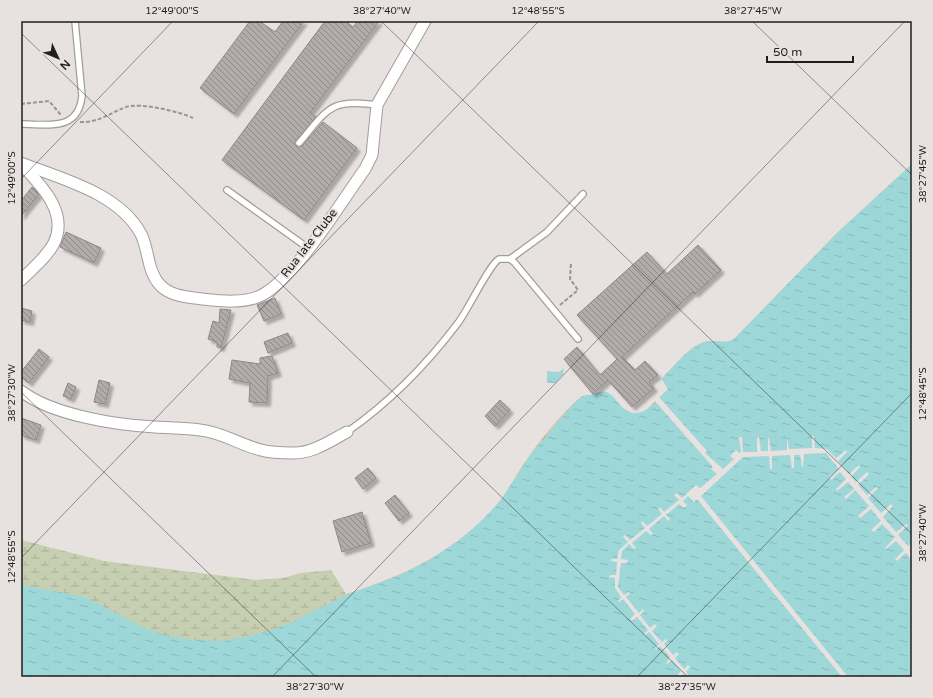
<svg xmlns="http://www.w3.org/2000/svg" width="933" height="698" font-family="'Varela Round',sans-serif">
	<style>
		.wetland { fill: url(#wetland-marsh) }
		.water { fill: url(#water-ripples) }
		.pier { fill: #e7e2e0 }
		.building { fill: url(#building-back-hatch); stroke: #8d8887; filter: url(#shadow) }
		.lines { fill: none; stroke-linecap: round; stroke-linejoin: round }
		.lane-casing { stroke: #a19d9b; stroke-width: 8 }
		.street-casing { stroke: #a19d9b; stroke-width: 13 }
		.path { stroke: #999593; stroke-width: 2; stroke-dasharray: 4 2; stroke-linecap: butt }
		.lane { stroke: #fff; stroke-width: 5.5 }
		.street { stroke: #fff; stroke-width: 11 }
		.ticks { fill: none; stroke: #211f1e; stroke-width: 1; stroke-opacity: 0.45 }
		.labels { text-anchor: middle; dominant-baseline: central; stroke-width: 4; stroke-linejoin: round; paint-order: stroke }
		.street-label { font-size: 12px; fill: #211f1e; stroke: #e7e2e0 }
		.neatline { fill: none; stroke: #211f1e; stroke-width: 1.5 }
		.ticks-label { font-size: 10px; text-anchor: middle; fill: #211f1e }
	</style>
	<defs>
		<pattern id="wetland-marsh" width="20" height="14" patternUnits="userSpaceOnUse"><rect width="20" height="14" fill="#c6cfb1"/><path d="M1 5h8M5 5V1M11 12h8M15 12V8" fill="none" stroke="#aab198"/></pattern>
		<pattern id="water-ripples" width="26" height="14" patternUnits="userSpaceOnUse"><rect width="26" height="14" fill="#9ed7d8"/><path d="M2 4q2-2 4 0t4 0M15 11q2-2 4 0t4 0" fill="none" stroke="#88b8b9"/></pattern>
		<pattern id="building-back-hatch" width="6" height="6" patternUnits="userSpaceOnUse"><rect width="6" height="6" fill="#b1acab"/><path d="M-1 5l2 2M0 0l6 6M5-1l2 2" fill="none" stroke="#908b8b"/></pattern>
		<filter id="shadow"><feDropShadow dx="3.5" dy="3.5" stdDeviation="1" flood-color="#0004"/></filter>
	</defs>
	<rect width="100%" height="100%" fill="#e7e2e0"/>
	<path class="wetland" d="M912,164V220L532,504L265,653L21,634V540L104,561L256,580L283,578L301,573L331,570L346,594C404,576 458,551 498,503C506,494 511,483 518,473C534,447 559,415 582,396L592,395L600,392H606L624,409L632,413L639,414L644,412L668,389L662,379L665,375C676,364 689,347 704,342C714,339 726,345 734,339L837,233Z"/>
	<g class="water">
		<path d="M912,164V677H21V585L85,597L145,628L164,635L185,639L223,641L245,637L272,630L290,623L346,595L400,575L431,559L455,543L475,527L498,504L532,453L577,400L586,395C594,396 599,390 606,392C613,394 618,403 622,407C639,424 657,402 668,389L662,379L665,375C676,364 689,347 704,342C714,339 726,345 734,339L837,233Z"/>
		<polygon points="564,368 563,374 555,383 547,383 547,371 559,372"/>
	</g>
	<polygon class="pier" points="658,396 707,451 705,453 723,469 734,459 730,456 736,450 739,453 741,452 739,437 742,437 743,452 757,452 757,437 759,437 761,451 768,451 768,438 769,438 771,451 787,450 787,437 789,449 812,448 812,436 814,436 815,448 827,449 836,458 846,450 847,452 838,461 849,474 859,465 860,467 851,477 856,482 867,472 869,474 858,485 867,495 876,487 878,488 868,498 881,513 891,504 893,506 883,517 896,532 906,524 908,525 898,535 908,546 912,543 912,548 909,550 912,553 912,560 906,553 897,561 895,559 904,550 896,541 886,549 885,548 895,537 882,524 874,532 871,530 881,521 871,509 860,518 858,516 869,506 855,490 846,499 844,497 854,489 848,482 837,491 836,489 846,479 840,472 831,480 829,478 839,469 826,453 804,454 803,467 802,467 800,455 794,455 794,468 792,468 790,455 772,456 772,469 770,469 769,456 743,457 701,496 848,677 842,677 697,499 694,502 688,496 683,501 687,505 684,508 679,504 666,515 670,519 668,521 664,516 649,529 653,534 651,535 646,531 632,543 636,548 634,549 629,544 622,551 621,559 628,560 627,563 621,563 618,587 624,595 629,592 630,593 626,597 639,613 643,609 644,611 640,615 650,628 655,624 657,626 652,631 662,642 666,639 668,640 664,644 673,655 677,652 679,654 675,658 684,669 688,665 690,667 686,672 690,677 686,677 683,674 679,677 677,676 681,671 672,660 667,664 666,663 670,657 660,646 656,650 655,648 659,644 649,632 645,635 644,634 648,630 637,617 632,621 630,619 635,614 623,599 619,602 618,601 621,597 615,588 615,578 609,577 610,575 616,575 617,562 611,561 611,559 617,559 619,550 628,542 623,537 625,535 630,540 645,528 641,523 642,521 647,526 662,514 658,509 660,507 664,512 679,500 674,495 677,493 682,498 696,485 700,488 717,474 711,469 713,467 654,400"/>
	<g class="building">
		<polygon points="250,21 259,21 275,32 283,21 304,21 234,114 200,88"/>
		<polygon points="325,21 345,21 353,27 358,21 379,21 310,113 316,117 295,142 297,146 302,146 323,122 357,148 304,220 222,160"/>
		<polygon points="32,187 39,194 21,216 21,201"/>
		<polygon points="66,232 101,248 94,263 60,247"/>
		<polygon points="698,245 721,270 695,294 693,292 622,357 635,370 645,361 658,375 649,382 654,388 632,407 608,380 593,394 564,359 577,347 600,375 617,359 577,315 647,252 667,274"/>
		<polygon points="275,298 281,314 264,321 257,305"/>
		<polygon points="21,308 32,311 30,322 21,320"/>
		<polygon points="220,309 231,310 221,348 217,347 217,342 208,339 213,321 219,323"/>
		<polygon points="288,333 292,343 268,353 264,342"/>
		<polygon points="39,349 49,357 29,383 21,377 21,372"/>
		<polygon points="272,356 278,373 268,376 267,403 249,402 250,383 229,379 232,360 260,364 260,358"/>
		<polygon points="99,380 110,383 105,404 94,402"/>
		<polygon points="68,383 76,387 71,399 63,396"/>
		<polygon points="500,400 510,410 495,426 485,416"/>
		<polygon points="21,418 41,425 36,440 21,435"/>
		<polygon points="368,468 376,478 363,489 355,478"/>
		<polygon points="395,495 409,513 399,521 385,503"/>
		<polygon points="362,512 371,543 342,552 333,521"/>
	</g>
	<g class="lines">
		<defs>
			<g id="lane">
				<path d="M21,124C48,124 78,132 82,96L75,21"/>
				<path d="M299,143C328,109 330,98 377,105"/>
				<polyline points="227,190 308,248"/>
				<polyline points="510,259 547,232 583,194"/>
				<path d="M347,432C390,402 427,364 458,323C468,310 489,265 499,259H510L514,262L578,339"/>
			</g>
			<g id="street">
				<path d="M21,163C62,179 119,193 141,234C149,250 147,271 160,285C170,296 187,297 202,299C220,301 245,304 262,295C296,277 341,202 365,169L372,155L377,105L425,21"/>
				<path d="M21,280C32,269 47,257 54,243C69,212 40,184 21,164"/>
				<path d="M21,391C52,415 116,425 155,427C170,428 185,428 200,430C222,432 240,445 261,450C271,453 283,453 294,453C313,453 330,441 347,432"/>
			</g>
		</defs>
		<use href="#lane" class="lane-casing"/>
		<use href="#street" class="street-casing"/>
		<g class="path">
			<polyline points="21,104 49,101 61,115"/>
			<path d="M80,122C98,123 110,113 126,107C138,102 182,112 193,118"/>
			<polyline points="560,305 578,290 570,279 571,263"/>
		</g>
		<use href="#lane" class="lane"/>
		<use href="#street" class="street"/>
	</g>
	<path class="ticks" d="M381,21L912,534M752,21L912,175M21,33L688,677M21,179L173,21M21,392L316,677M21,558L539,21M272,677L905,21M637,677L912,393"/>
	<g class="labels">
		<g class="street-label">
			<text transform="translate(309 243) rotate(-52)">Rua Iate Clube</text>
		</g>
	</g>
	<rect width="933" height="698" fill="none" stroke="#e7e2e0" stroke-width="44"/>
	<g transform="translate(58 58) rotate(134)" stroke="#e7e2e0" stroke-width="3" paint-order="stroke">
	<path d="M0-3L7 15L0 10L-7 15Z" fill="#211f1e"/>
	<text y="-6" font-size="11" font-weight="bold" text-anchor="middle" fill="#211f1e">N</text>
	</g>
	<path d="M767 56v6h86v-6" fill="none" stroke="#211f1e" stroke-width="2"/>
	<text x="773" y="56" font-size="12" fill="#211f1e" stroke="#e7e2e0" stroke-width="3" paint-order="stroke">50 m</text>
	<rect x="22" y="22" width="889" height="654" class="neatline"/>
	<g class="ticks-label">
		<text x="172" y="14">12°49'00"S</text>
		<text x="382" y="14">38°27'40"W</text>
		<text x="538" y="14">12°48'55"S</text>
		<text x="753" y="14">38°27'45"W</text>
		<text transform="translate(922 174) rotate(-90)" y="4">38°27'45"W</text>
		<text transform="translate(11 178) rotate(-90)" y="4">12°49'00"S</text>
		<text transform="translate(11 393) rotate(-90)" y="4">38°27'30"W</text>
		<text transform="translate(922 394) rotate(-90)" y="4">12°48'45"S</text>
		<text transform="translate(922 533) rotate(-90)" y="4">38°27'40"W</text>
		<text transform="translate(11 557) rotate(-90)" y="4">12°48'55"S</text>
		<text x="315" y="690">38°27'30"W</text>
		<text x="687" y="690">38°27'35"W</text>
	</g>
</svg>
